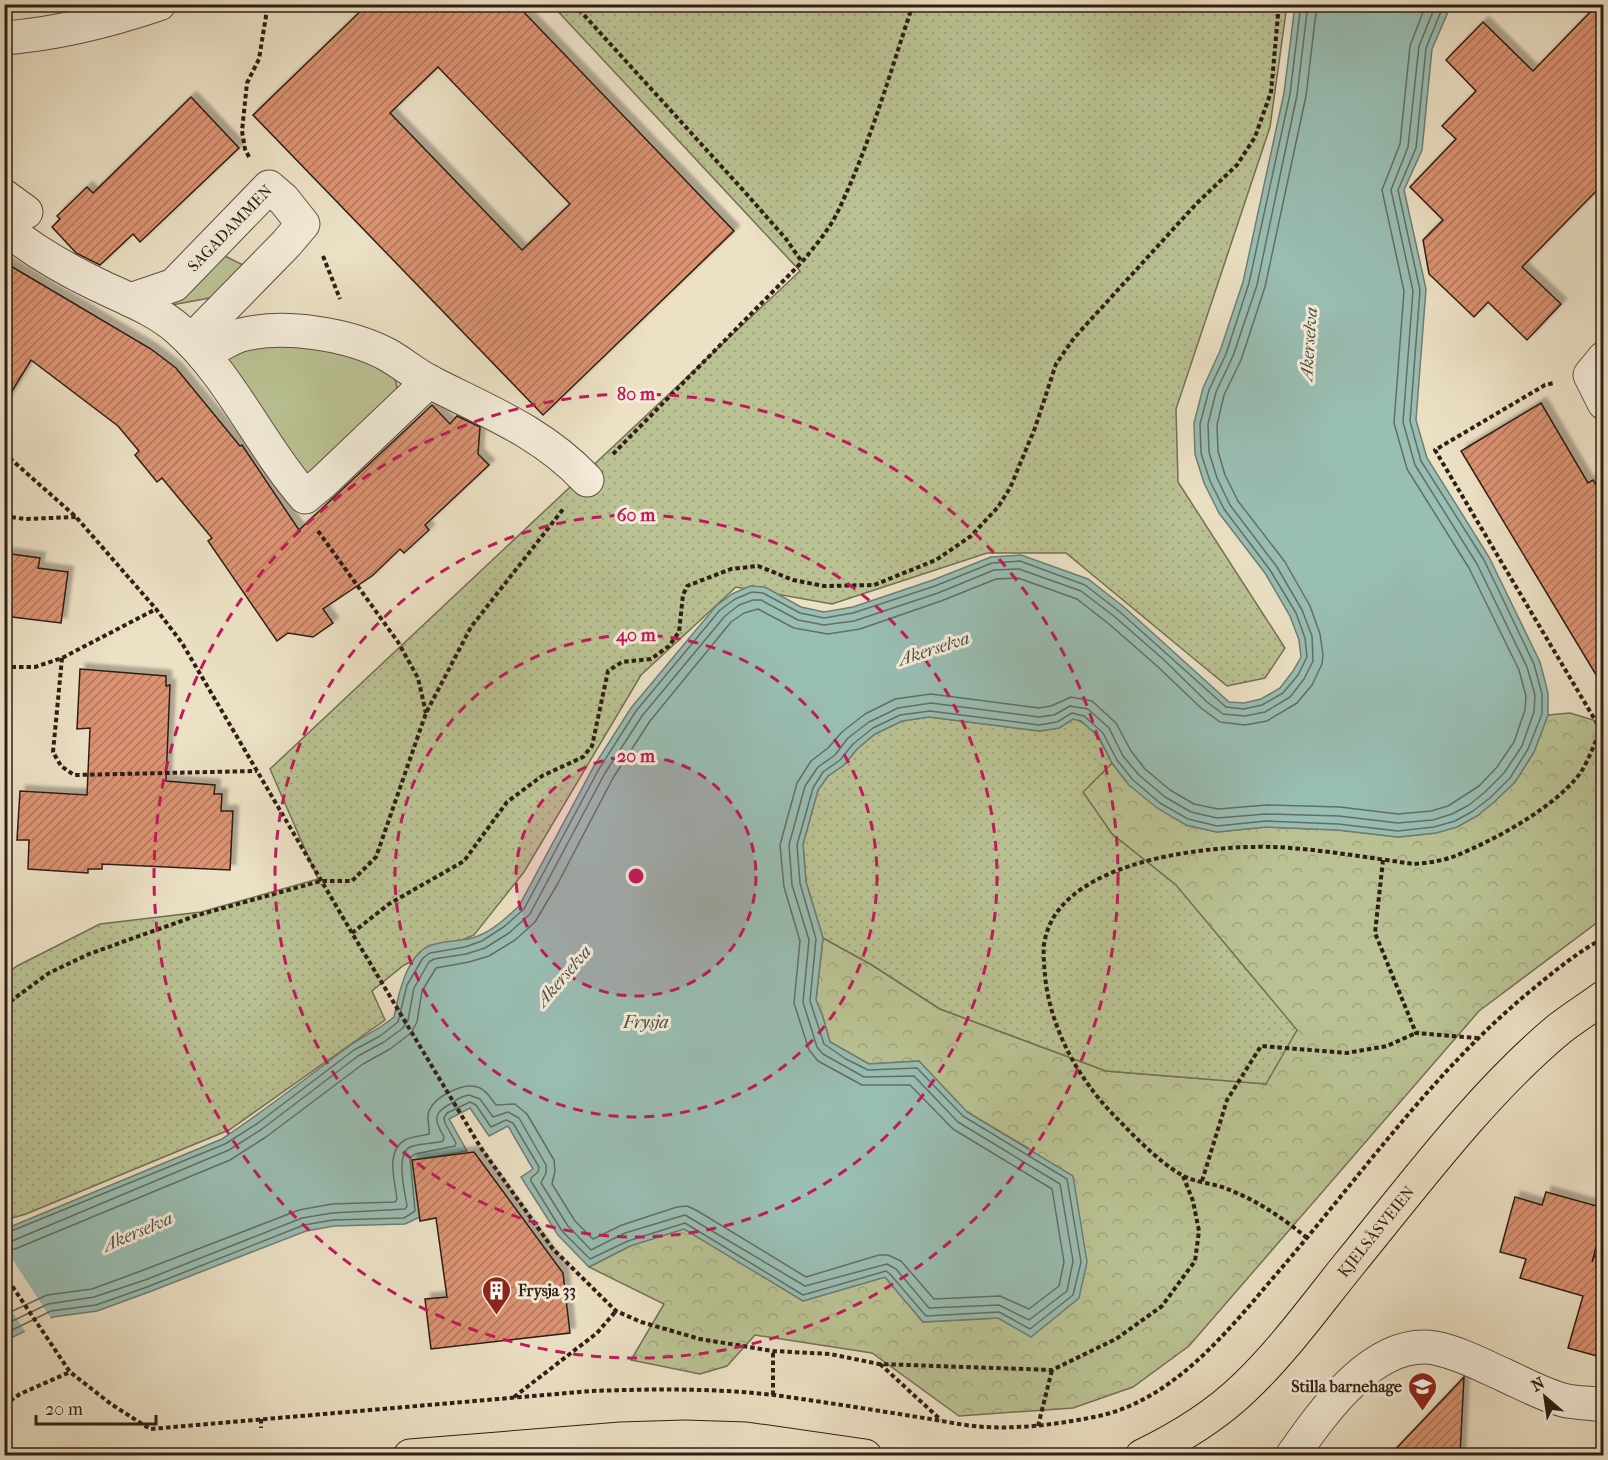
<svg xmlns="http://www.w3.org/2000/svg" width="1608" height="1460" font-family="'IM FELL French Canon',serif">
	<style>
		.grass { fill: #bac293; stroke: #747054; stroke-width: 1.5 }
		.forest { fill: url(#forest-crowns); stroke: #747054; stroke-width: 1.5 }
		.park { fill: url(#park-dots); stroke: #747054; stroke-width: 1.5 }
		.water { fill: #99beb3; stroke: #6f7e73; stroke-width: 1.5 }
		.pier { fill: #ece1c5 }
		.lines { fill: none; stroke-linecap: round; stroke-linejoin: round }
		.shore { stroke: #646e64; stroke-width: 1.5 }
		.building { fill: url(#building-hatch); stroke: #2f1e14; stroke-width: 1.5; fill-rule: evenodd; filter: url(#shadow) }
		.minor-casing { stroke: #5e4f40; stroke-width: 35 }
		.major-casing { stroke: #2f1e14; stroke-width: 35 }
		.path { stroke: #2f1e14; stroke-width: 4; stroke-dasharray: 4.5 3; stroke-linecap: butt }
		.minor { stroke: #f3ecd9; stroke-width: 33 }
		.major { stroke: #ece1c5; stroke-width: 33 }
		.ring { fill: none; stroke: #c2185b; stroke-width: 3; stroke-dasharray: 10 8 }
		.labels { text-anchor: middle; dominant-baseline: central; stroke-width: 6; stroke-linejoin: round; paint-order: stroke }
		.street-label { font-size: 16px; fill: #2f1e14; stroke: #f3ecd9 }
		.poi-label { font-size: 16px; font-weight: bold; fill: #2f1e14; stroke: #f3ecd9; text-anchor: start }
		.water-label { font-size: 18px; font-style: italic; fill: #4f4e44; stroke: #f3ecd9 }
		.centre { fill: #c2185b; stroke: #f3ecd9; stroke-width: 3 }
		.ring-label { font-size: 18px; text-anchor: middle; font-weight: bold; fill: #c2185b; stroke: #f3ecd9; stroke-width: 6; stroke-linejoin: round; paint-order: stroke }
	</style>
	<defs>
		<pattern id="forest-crowns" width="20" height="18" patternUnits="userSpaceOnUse" patternTransform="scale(1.5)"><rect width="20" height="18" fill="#bac293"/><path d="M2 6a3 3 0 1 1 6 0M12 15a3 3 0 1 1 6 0" fill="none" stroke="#a0a67e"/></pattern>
		<pattern id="park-dots" width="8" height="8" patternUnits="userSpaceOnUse" patternTransform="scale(1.5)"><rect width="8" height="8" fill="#bac293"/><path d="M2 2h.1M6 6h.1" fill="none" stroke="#a0a67e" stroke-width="1.8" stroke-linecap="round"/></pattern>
		<pattern id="building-hatch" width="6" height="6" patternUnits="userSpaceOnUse" patternTransform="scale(1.5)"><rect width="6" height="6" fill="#db9372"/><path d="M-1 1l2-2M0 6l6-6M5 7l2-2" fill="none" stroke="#b2775c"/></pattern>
		<filter id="shadow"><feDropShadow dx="5.5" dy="-5.5" stdDeviation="1.5" flood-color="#0004"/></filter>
	</defs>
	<rect width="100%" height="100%" fill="#ece1c5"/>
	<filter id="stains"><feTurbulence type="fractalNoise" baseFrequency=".00333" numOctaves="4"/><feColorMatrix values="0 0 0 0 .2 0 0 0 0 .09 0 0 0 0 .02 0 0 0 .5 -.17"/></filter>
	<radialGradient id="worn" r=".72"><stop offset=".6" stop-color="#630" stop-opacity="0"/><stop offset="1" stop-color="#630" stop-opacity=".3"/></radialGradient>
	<g class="grass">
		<polygon points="221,254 247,267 215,297 166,306"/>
		<polygon points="290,343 375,360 395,379 397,387 394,397 304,477 218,354"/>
	</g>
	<polygon class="forest" points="1570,713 1603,723 1603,918 1479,1011 1189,1346 1133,1387 1073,1408 959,1416 872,1353 755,1335 727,1366 700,1374 631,1360 664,1304 589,1267 630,1246 684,1228 803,1301 885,1277 923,1322 998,1318 1028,1148 967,1112 919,1061 869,1064 830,1042 822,1014 816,1000 823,938 872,965 940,1009 1106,1071 1266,1084 1176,885 1112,834 1082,792 1112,763 1129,785 1186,825 1217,832 1266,827 1338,830 1398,837 1435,833 1457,827 1477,816 1494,802 1515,782 1534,752 1548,715"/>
	<g class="park">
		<polygon points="552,5 1287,5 1270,127 1176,409 1178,482 1285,648 1265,678 1227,686 1066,553 987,553 832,604 736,587 641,675 524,872 474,935 404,965 372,991 385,1020 229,1130 26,1214 5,1220 4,976 17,966 100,924 201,912 318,879 270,769 800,271"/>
		<path d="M929,717L1040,731L1059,728L1073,719C1094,723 1103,746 1112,763L1083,792L1112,834L1176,885L1297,1030L1266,1084L1106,1071L940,1009L872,965L823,938L806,882L803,844L818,790L828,776L844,765L857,749L875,734L902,721Z"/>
	</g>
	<path class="water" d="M1295,5H1451L1432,49L1422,150L1404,190L1426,289L1416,420L1427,458L1489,557L1540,662L1548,693V715L1534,752L1515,782L1494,802L1477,816L1457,827L1436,833L1398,837L1338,830L1266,827L1217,832L1186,825L1157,808L1129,785L1112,763L1099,737L1081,721L1073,719L1059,728L1040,731L929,717L902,721L875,734L857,749L844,765L828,776L818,790L803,844L806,882L823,938L816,1000L822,1014L830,1042L869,1064L919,1061L967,1112L1073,1176L1087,1262L1079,1298L1031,1337L998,1318L923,1322L885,1277L803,1301L684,1229L630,1246L589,1267L558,1235L521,1177L533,1169L508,1126L489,1136L470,1108L449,1119L467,1151L415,1160L422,1216L405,1224L334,1226L306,1231L149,1292L97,1311L53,1317L5,1341V1229L222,1139C266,1110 306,1078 348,1047C363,1036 380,1029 394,1017C398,996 406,958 427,947C442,939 462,943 478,936C494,930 507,917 519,906L594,766L631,708L716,606L732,594L750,586L765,587L801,607L824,612L853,607L933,580L991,557L1021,555L1088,579L1124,607L1229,702L1244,703L1261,699L1280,688L1293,671L1301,657L1299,640L1290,616L1265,573L1219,513L1204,483L1195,454L1194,423L1203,388L1220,351L1243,282L1284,93Z"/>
	<polygon class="pier" points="5,1248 52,1320 26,1333 5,1300"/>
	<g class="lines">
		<g class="shore">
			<polyline points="4,1234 225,1144 258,1123 354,1050 380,1036 398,1022 407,985 423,958 430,953 465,947 482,941 505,926 524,909 599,769 636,711 720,610 735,599 752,592 763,593 800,613 824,618 853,613 935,586 992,563 1020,561 1085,585 1120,612 1226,707 1244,709 1262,705 1283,693 1298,675 1307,657 1305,638 1296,613 1270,570 1224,509 1210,481 1201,453 1200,424 1209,390 1226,354 1249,283 1290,94 1301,4"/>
			<polyline points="4,1242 12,1241 229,1150 262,1129 358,1056 384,1042 403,1028 408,1020 414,988 429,962 434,959 466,954 485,948 509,933 530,914 605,773 642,716 725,616 739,605 753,600 761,600 798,620 824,625 854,621 938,593 994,570 1019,569 1081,591 1115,617 1163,659 1207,702 1223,714 1245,716 1265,712 1290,697 1304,679 1313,661 1312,636 1302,610 1277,567 1230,505 1217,478 1209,452 1208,424 1216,392 1233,356 1257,285 1297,95 1308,4"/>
			<polyline points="4,1251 15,1249 230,1160 266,1137 363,1064 390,1049 411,1033 417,1022 422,991 436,968 469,962 489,956 515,940 535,922 557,885 613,778 650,721 731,622 744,613 758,609 794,628 828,634 860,629 941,601 996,579 1018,578 1077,599 1109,624 1157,666 1201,708 1220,722 1245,725 1267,721 1297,703 1312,685 1322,664 1323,655 1320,634 1310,606 1285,562 1238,501 1225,475 1218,451 1217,425 1224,395 1241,360 1265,287 1306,96 1317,4"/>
			<path d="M4,1315L47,1295L92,1289L141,1271L299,1210L332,1204L395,1202L397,1199C395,1181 385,1151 405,1140C412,1136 422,1136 429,1134C430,1127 426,1119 429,1111C435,1096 465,1081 480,1088C488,1092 491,1099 496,1105L515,1104L527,1114L554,1160L555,1171L552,1184L575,1221L593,1239L622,1225L677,1207L687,1206L696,1210L806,1277L879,1255H888L901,1261L934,1299L1000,1296L1029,1309L1059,1286L1064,1262L1052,1189L953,1129L910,1085H862L818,1061L809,1050L794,1003L800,941L784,887L780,845L797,783L811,761L828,748L842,732L865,714L895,699L931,694L1039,708L1051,706L1071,697L1092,701L1116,723L1131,751L1145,769L1170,790L1194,804L1218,809L1267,805L1340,807L1398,814L1431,811L1448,806L1479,786L1497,767L1514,742L1525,710L1526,696L1519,670L1469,568L1407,469L1394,423L1404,291L1382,190L1400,144L1410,46L1426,4"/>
			<path d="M4,1325L48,1304L94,1297L145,1280L302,1218L332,1213L405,1209L407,1206C405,1192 395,1155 410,1147C420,1143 433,1144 443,1141L444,1137C434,1120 432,1113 452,1103C457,1099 463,1096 469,1095L480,1099L493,1117L508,1112L519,1118L546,1165V1173L541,1183L568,1226L591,1250L625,1233L685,1215L805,1286L887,1264L896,1269L929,1308L999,1305L1029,1320L1067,1291L1073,1261L1060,1184L958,1122L914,1076L864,1077L823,1054L817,1047L803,1002L809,940L792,885L789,845L805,786L818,767L835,755L848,738L869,722L898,708L931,703L1039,717L1054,715L1070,706L1088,709L1109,728L1123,756L1139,775L1165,797L1191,812L1217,818L1266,814L1339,816L1398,823L1433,820L1452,814L1469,805L1485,792L1504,773L1522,746L1534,712L1535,695L1527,667L1477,564L1415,465L1403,422L1413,291L1391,190L1408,147L1419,46L1436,4"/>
			<polyline points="4,1334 51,1311 96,1305 147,1287 304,1225 333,1220 404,1218 415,1211 410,1158 415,1154 455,1146 456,1143 445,1123 444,1118 447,1113 470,1102 476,1105 491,1127 506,1120 513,1123 539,1167 538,1172 531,1178 531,1181 562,1231 590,1259 628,1241 685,1223 803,1295 886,1271 890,1274 926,1316 999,1312 1030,1329 1073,1295 1081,1262 1067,1179 963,1116 917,1068 868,1070 846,1059 824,1044 810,1001 816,939 800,883 797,845 813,788 823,772 840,760 853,744 873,728 900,715 930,711 1039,725 1057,722 1072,713 1084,716 1103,733 1117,760 1133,780 1160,803 1188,819 1217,826 1266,821 1338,824 1398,831 1434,827 1455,821 1473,811 1490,798 1510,778 1528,749 1542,714 1542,694 1534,664 1484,560 1421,461 1410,421 1420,290 1398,190 1416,148 1426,48 1444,4"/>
		</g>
	</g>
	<g class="building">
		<path d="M368,4H516L734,231L543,415L253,115ZM438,67L570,204L522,250L390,113Z"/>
		<polygon points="1598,4 1604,4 1604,183 1522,267 1561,304 1527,340 1488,302 1474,317 1429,274 1423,240 1443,220 1410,187 1456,139 1442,126 1476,91 1446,60 1483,22 1533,71"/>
		<polygon points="191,97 239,148 140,242 133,234 100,265 76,253 52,227 60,219 57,216 87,187 93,193"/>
		<polygon points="4,262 151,349 176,368 240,446 242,445 299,530 432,405 450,424 457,416 480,427 478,454 489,465 425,525 429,530 404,553 400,549 372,576 323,609 333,623 313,637 288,633 277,641 208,541 212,538 162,478 157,482 135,455 139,451 118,426 31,360 4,404"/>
		<polygon points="1541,403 1588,483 1593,480 1604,497 1604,688 1461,451"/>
		<polygon points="4,553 40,558 38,568 68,572 61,623 4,616"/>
		<polygon points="80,669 166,676 166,686 170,685 166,781 215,785 214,794 222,794 221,811 233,811 230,870 102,864 102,869 88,869 88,873 28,869 29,840 17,840 20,791 87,795 90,728 77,729"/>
		<polygon points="474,1152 563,1273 570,1333 431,1349 425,1299 447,1297 436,1218 420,1221 412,1160"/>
		<polygon points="1546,1192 1604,1208 1604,1220 1592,1262 1594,1256 1604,1257 1604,1358 1568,1348 1583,1296 1520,1278 1526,1259 1500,1252 1515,1197 1542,1205"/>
		<polygon points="1464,1377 1460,1455 1390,1455"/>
	</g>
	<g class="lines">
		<defs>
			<g id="minor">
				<path d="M4,38C57,34 109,21 159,4"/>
				<polyline points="4,196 26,212"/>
				<path d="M4,227C32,250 65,269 98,285C125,298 155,309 178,329C231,376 259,444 305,497L323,482L429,381"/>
				<path id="s1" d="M130,300L174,285L269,187L284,200L303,224L286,244L191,341"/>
				<path d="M191,341L212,349C221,345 231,338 241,335C284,324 349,334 388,355C402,363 415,374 430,382C487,411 542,432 587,480"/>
				<polyline points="1604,358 1590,375 1604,403"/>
				<path d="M1292,1456C1323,1412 1374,1338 1435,1348C1459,1353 1482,1365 1504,1375C1522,1383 1547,1397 1567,1401C1579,1403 1591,1403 1604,1405"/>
			</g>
			<g id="major">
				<polyline points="410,1456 621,1439 685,1437 746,1439 865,1456"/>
				<path id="s2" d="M1142,1456C1179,1438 1214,1417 1244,1388C1283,1351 1316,1305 1350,1263C1414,1185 1482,1093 1559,1029C1573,1018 1589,1008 1604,997"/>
			</g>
		</defs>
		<use href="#minor" class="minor-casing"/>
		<use href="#major" class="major-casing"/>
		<g class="path">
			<polyline points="574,4 743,190 786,239 802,262"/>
			<polyline points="249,157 245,149 242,131 247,83 259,59 268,4"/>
			<polyline points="323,256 340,299"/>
			<polyline points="4,453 76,517 156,609 182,643 352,933 481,1148 553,1249 616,1311 641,1322 700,1339 773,1351 830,1354 879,1364 1052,1370 1116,1339 1162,1306 1195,1261 1199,1231 1193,1201 1183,1176"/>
			<path d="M613,454L802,262C815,246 830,229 839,209C870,144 890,73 913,4"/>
			<polyline points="4,516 25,519 76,517"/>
			<polyline points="318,531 398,642 418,678 426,713"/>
			<polyline points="62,658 53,752 61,766 74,775 257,771"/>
			<polyline points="4,667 35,667 62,658 156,609"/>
			<polyline points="1383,860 1375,933 1416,1033 1477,1038"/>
			<polyline points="352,933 389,904 464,861 507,802 542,776 583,757 592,746 608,671 622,662 651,659 669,646 679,632 683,595 687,586 731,569 758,566 793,580 824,586 874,585 936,560 971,536 998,507 1010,488 1035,428 1056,364 1074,338 1197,203 1237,165 1255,137 1271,92 1279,4"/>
			<polyline points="4,1006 49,973 89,954 198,915 321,881 352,881 376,857 426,713 471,627 564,508"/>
			<polyline points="1202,1181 1227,1100 1261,1046 1347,1053 1387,1046 1416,1033"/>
			<path d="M1307,1238C1282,1217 1253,1198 1222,1187C1209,1183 1194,1182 1182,1175C1159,1163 1127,1129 1108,1109C1075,1073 1050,1025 1045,976C1044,962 1042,948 1046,935C1067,859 1210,845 1274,847C1319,849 1370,858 1414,864C1428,863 1442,861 1455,856C1495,840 1556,807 1581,772C1589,760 1594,743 1601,730L1435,450L1545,385L1554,383"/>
			<path d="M4,1274L70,1372L111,1404L150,1429L591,1391C652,1389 713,1388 774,1395C824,1402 874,1410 924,1418C944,1421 965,1426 985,1427C1021,1429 1059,1424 1094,1417C1177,1401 1233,1324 1285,1264C1365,1170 1438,1066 1534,988C1556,970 1579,951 1604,938"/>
			<polyline points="880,1364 941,1420"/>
			<polyline points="773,1395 773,1351"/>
			<polyline points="514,1397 597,1333 616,1311"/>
			<polyline points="4,1405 20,1394 70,1372"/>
			<polyline points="261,1419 261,1428"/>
			<polyline points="1038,1426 1052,1370"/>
		</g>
		<use href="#minor" class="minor"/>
		<use href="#major" class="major"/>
	</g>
	<circle cx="636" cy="876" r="120" fill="#c2185b" fill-opacity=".12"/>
	<g class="ring">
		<circle cx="636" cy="876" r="120"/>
		<circle cx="636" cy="876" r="241"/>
		<circle cx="636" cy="876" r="361"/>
		<circle cx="636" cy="876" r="482"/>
	</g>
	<defs>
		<symbol id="building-pin" viewBox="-11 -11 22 30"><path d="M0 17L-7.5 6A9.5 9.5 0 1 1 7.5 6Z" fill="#8f2418" stroke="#f3ecd9"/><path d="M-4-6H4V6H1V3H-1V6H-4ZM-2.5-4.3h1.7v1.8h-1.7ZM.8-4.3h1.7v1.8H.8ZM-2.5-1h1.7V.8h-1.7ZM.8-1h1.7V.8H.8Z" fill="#fff"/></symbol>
		<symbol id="school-pin" viewBox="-11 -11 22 30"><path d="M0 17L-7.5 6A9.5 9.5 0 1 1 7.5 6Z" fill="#8f2418" stroke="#f3ecd9"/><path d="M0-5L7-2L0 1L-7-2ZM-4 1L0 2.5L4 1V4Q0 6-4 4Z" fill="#fff"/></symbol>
	</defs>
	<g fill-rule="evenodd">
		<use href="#building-pin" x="480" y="1274" width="33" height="45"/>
		<use href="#school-pin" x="1406" y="1370" width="33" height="45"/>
	</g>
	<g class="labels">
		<g class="street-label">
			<text stroke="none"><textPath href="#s1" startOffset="126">SAGADAMMEN</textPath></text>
			<text stroke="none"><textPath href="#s2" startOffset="328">KJELSÅSVEIEN</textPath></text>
		</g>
		<g class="poi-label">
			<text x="518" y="1290">Frysja 33</text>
			<text x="1402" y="1386" text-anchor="end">Stilla barnehage</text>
		</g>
		<g class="water-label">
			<text transform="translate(1309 344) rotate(-86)">Akerselva</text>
			<text transform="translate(934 649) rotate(-18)">Akerselva</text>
			<text transform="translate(564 976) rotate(-49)">Akerselva</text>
			<text x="646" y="1022">Frysja</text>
			<text transform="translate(138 1232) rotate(-23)">Akerselva</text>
		</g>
	</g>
	<circle cx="636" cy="876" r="9" class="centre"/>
	<g class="ring-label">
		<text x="636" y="400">80 m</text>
		<text x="636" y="521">60 m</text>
		<text x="636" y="641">40 m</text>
		<text x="636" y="762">20 m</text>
	</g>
	<rect width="1608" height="1460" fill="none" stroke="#ece1c5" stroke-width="24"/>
	<rect x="6" y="6" width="1596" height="1448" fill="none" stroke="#2f1e14" stroke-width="3"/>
	<rect x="12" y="12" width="1584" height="1436" fill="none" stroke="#2f1e14" stroke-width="1.5"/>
	<g transform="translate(1545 1397) rotate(331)" stroke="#f3ecd9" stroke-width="4.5" paint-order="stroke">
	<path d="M0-4.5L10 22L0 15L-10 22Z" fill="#2f1e14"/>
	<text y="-9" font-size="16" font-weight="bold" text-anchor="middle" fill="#2f1e14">N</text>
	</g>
	<path d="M36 1415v9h120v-9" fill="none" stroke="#2f1e14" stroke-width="3"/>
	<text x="45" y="1415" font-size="18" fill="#2f1e14" stroke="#f3ecd9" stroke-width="4.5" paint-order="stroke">20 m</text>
	<rect width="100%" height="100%" filter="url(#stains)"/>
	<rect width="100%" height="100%" fill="url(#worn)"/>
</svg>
